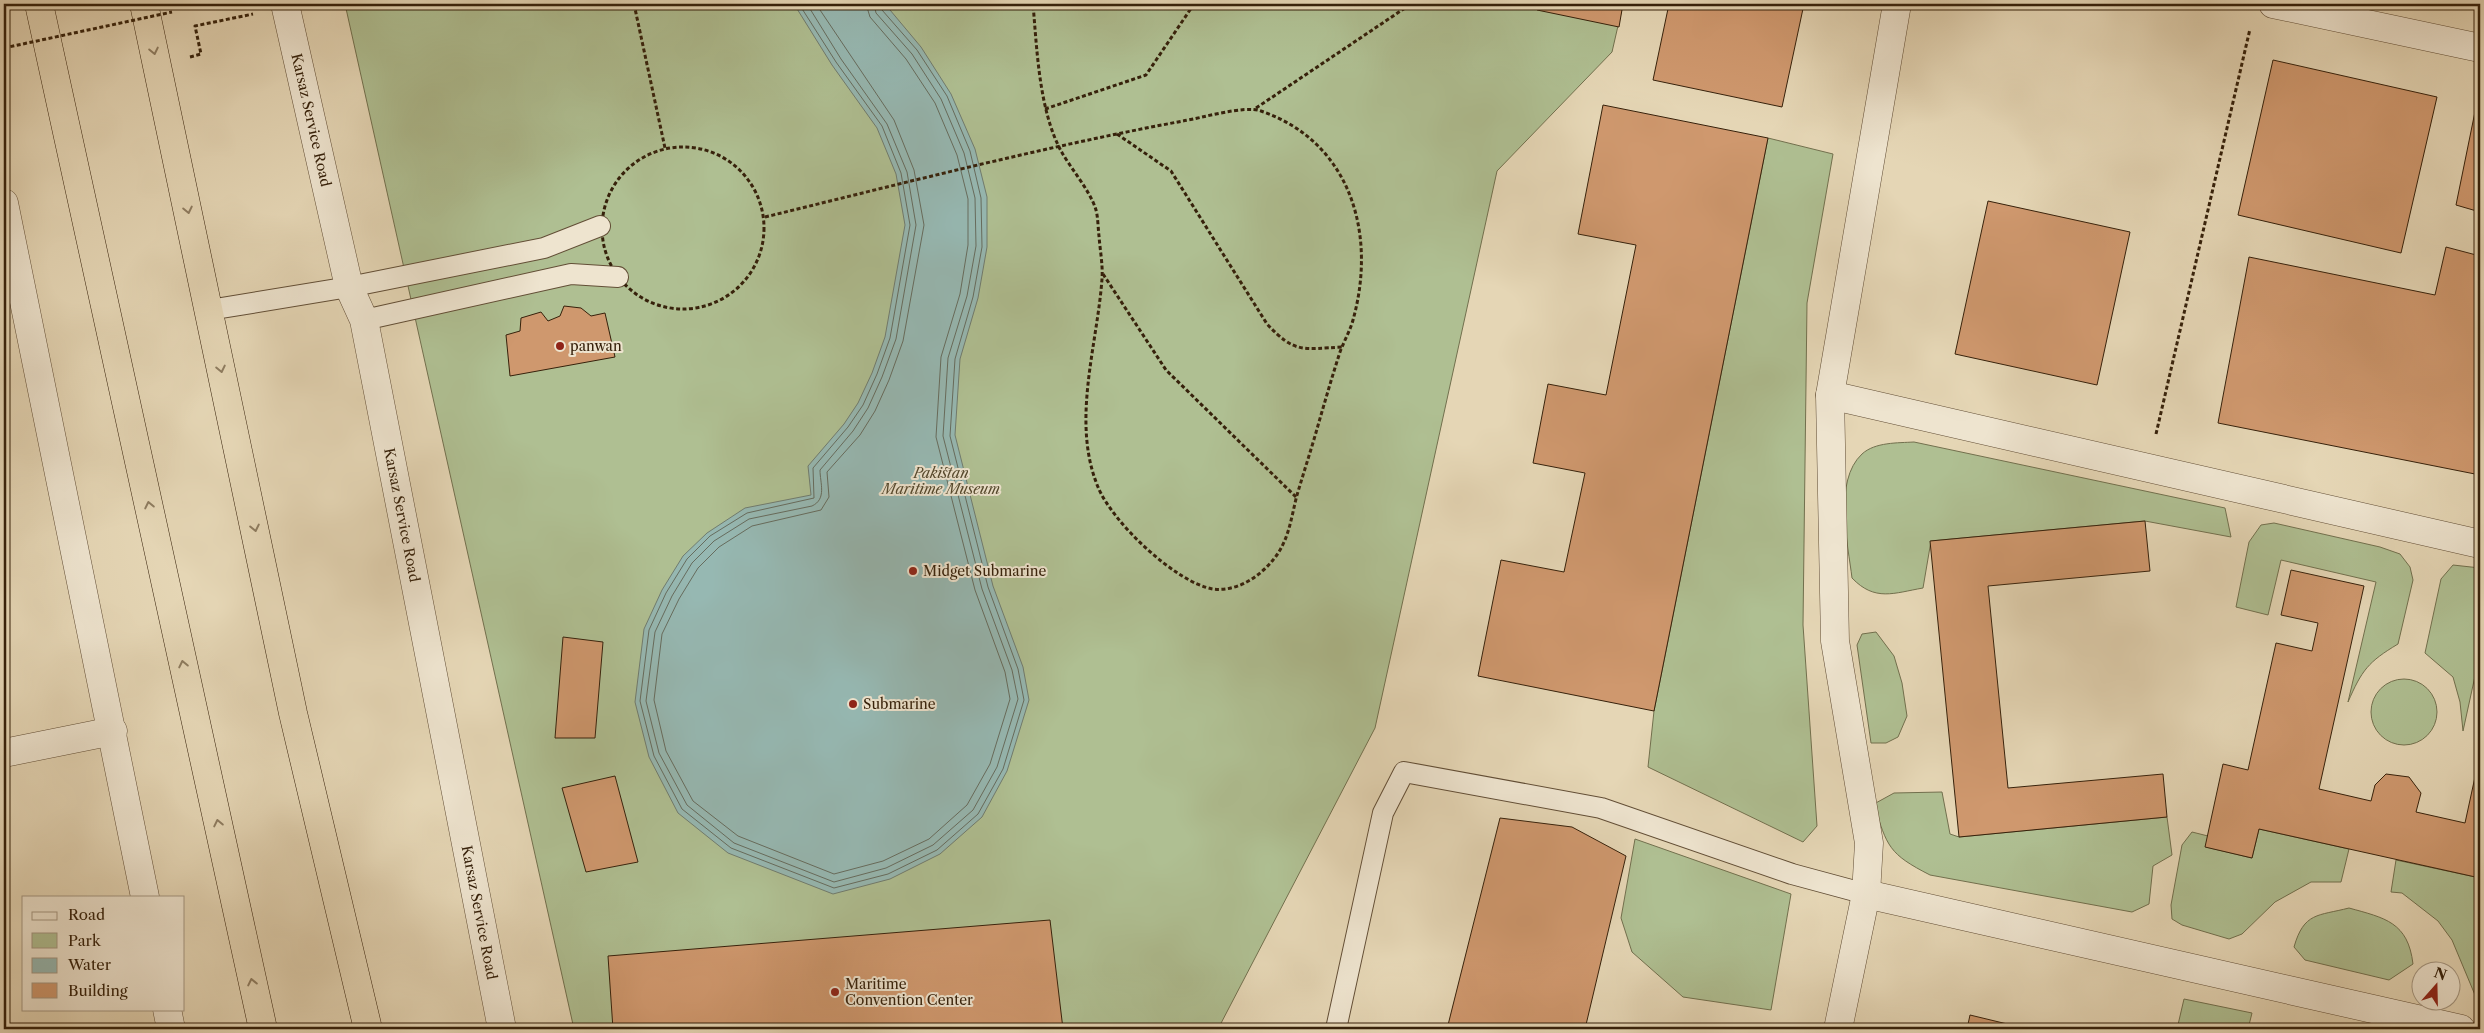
<svg xmlns="http://www.w3.org/2000/svg" width="2484" height="1033" font-family="'Libre Caslon Text',serif">
	<style>
		.green { fill: #afbf92; stroke: #72704e }
		.water { fill: #96b8b2; stroke: #707c6f }
		.lines { fill: none; stroke-linecap: round; stroke-linejoin: round }
		.shore { stroke: #666c5e; stroke-width: 1 }
		.building { fill: #cf986e; stroke: #36210b }
		.lane-casing { stroke: #624e36; stroke-width: 22 }
		.street-casing { stroke: #624e36; stroke-width: 29 }
		.highway-casing { stroke: #36210b; stroke-width: 29 }
		.path { stroke: #36210b; stroke-width: 3; stroke-dasharray: 4 2.5; stroke-linecap: butt }
		.lane { stroke: #eee4cf; stroke-width: 20 }
		.street { stroke: #eee4cf; stroke-width: 28 }
		.highway { stroke: #e5d6b5; stroke-width: 28 }
		.path-bridge { stroke: #36210b; stroke-width: 3; stroke-dasharray: 4 2.5; stroke-linecap: butt }
		.oneway { stroke: #8e7c60 }
		.poi-dot { fill: #8f2418; stroke: #eee4cf; stroke-width: 2 }
		.labels { text-anchor: middle; dominant-baseline: central; stroke-width: 4; stroke-linejoin: round; paint-order: stroke }
		.street-label { font-size: 14px; fill: #36210b; stroke: #eee4cf }
		.poi-label { font-size: 14px; fill: #36210b; stroke: #eee4cf; text-anchor: start }
		.park-label { font-size: 14px; font-style: italic; fill: #54482d; stroke: #eee4cf }
	</style>
	<rect width="100%" height="100%" fill="#e5d6b5"/>
	<filter id="stains"><feTurbulence type="fractalNoise" baseFrequency=".004" numOctaves="4"/><feColorMatrix values="0 0 0 0 .2 0 0 0 0 .09 0 0 0 0 .02 0 0 0 .5 -.17"/></filter>
	<radialGradient id="worn" r=".72"><stop offset=".6" stop-color="#630" stop-opacity="0"/><stop offset="1" stop-color="#630" stop-opacity=".3"/></radialGradient>
	<g class="green">
		<polygon points="345,4 1623,4 1612,52 1497,171 1375,728 1218,1029 574,1029"/>
		<polygon points="1768,138 1833,154 1807,303 1803,625 1817,826 1803,842 1648,767 1654,711"/>
		<path d="M1914,442L2225,508L2231,537L2145,521L1931,541L1923,588C1894,593 1875,602 1852,578C1848,544 1833,481 1862,454C1875,442 1898,443 1914,442Z"/>
		<path d="M2274,523L2380,547L2400,554L2410,567L2413,580L2398,644C2368,662 2362,670 2348,702L2376,582L2281,560L2268,615L2236,607L2249,542L2261,525Z"/>
		<polygon points="2453,565 2480,568 2480,667 2477,667 2463,731 2460,702 2453,677 2425,653 2441,579"/>
		<polygon points="1876,632 1894,656 1902,683 1907,716 1898,737 1886,743 1871,743 1857,645 1862,634"/>
		<circle cx="2404" cy="712" r="33"/>
		<path d="M1942,792L1950,834L1959,837L2167,817L2172,855L2153,866L2149,904L2132,912L1930,875C1889,854 1887,847 1874,804L1894,793Z"/>
		<polygon points="2259,829 2349,849 2341,882 2311,882 2275,902 2242,934 2229,939 2182,925 2172,919 2171,905 2182,845 2192,832 2208,836 2206,847 2252,858"/>
		<polygon points="1635,839 1791,894 1771,1010 1683,997 1632,952 1621,918"/>
		<polygon points="2396,860 2480,878 2480,997 2475,995 2452,940 2438,921 2402,893 2391,892"/>
		<path d="M2349,908C2385,918 2408,922 2413,964L2389,980L2305,960L2294,947C2304,912 2318,916 2349,908Z"/>
		<polygon points="2184,999 2252,1013 2248,1029 2177,1029"/>
	</g>
	<polygon class="water" points="794,4 885,4 921,47 951,94 975,149 987,197 987,247 978,298 960,359 955,435 993,586 1023,667 1029,700 1007,771 982,817 940,854 890,879 833,894 728,853 678,813 649,757 635,702 644,629 662,590 683,556 707,533 745,508 811,495 808,466 844,424 858,403 872,373 885,337 905,225 896,174 877,128 832,65"/>
	<g class="lines">
		<g class="shore">
			<polyline points="799,4 836,62 882,126 901,173 910,225 890,338 877,374 863,405 848,427 813,468 814,498 747,513 710,536 687,559 666,593 649,630 640,701 654,756 682,809 731,848 834,888 888,874 937,850 978,814 1003,769 1024,700 1018,669 988,587 950,436 955,359 973,297 982,247 981,198 970,151 947,96 917,50 882,10 880,4"/>
			<path d="M807,4L841,59L887,124L907,172L916,225L896,339L882,377L868,408L853,431L820,470C820,483 827,499 812,506L749,519L714,541L692,563L672,596L655,632L646,701L659,753L687,805L734,843L834,882L886,868L933,845L973,810L997,767L1018,699L1012,670L982,589L943,436L948,358L967,296L976,246L975,198L964,153L941,99L912,54L876,13L874,4"/>
			<polyline points="816,4 894,120 914,170 924,225 903,341 889,380 875,411 860,435 827,472 829,497 821,510 752,526 719,547 698,568 679,599 662,634 654,700 666,751 693,801 738,836 834,874 883,861 929,839 967,805 990,764 1010,699 1005,672 975,590 936,437 941,357 960,294 968,245 968,199 957,155 935,103 906,59 870,17 866,4"/>
		</g>
	</g>
	<g class="building">
		<polygon points="1533,4 1623,4 1619,27 1537,10"/>
		<polygon points="1669,4 1804,4 1782,107 1653,80"/>
		<polygon points="2273,60 2437,97 2401,253 2238,215"/>
		<polygon points="2478,97 2480,97 2480,212 2456,205"/>
		<polygon points="1603,105 1768,138 1654,711 1478,676 1501,560 1564,572 1585,473 1533,463 1548,384 1606,395 1636,245 1578,234"/>
		<polygon points="1988,201 2130,232 2097,385 1955,354"/>
		<polygon points="2446,247 2480,256 2480,475 2218,423 2249,257 2435,295"/>
		<polygon points="564,306 581,308 591,316 605,313 615,357 510,376 506,335 520,331 521,318 541,312 548,321 560,316"/>
		<polygon points="2145,521 2150,571 1988,586 2008,788 2163,774 2167,817 1959,837 1930,541"/>
		<polygon points="2291,570 2364,586 2319,789 2371,801 2375,785 2386,774 2409,777 2421,793 2416,812 2465,823 2480,754 2480,878 2259,829 2252,858 2205,847 2223,764 2248,770 2276,643 2312,651 2318,623 2281,615"/>
		<polygon points="563,637 603,642 595,738 555,738"/>
		<polygon points="615,776 638,862 586,872 562,788"/>
		<polygon points="1500,818 1572,827 1626,856 1585,1029 1447,1029"/>
		<polygon points="1050,920 1063,1029 613,1029 608,956"/>
		<polygon points="1970,1015 2028,1029 1967,1029"/>
	</g>
	<g class="lines">
		<defs>
			<g id="lane">
				<polyline points="209,310 349,287 544,248 600,226"/>
				<polyline points="364,320 571,274 618,277"/>
				<polyline points="1336,1029 1383,813 1404,772 1601,808 1792,874 1866,894"/>
			</g>
			<g id="street">
				<path id="s1" d="M285,4L349,287L364,320L502,1029"/>
				<polyline points="2273,4 2480,48"/>
				<polyline points="4,203 145,897"/>
				<polyline points="1830,395 2480,544"/>
				<polyline points="4,753 113,731"/>
				<polyline points="1866,894 2461,1029"/>
				<polyline points="167,1009 171,1029"/>
				<polyline points="1838,1029 1866,894 1869,843 1835,641 1830,395 1897,4"/>
			</g>
			<g id="highway">
				<polyline points="39,4 263,1029"/>
				<polyline points="144,4 293,713 368,1029"/>
			</g>
		</defs>
		<use href="#lane" class="lane-casing"/>
		<use href="#street" class="street-casing"/>
		<use href="#highway" class="highway-casing"/>
		<g class="path">
			<polyline points="634,4 665,148"/>
			<polyline points="4,45 4,48"/>
			<polyline points="190,57 201,54 195,26 253,14"/>
			<polyline points="1256,108 1411,4"/>
			<polyline points="1045,109 1146,75 1194,4"/>
			<path d="M1117,134L1171,171L1267,324C1295,354 1303,349 1342,347"/>
			<circle cx="683" cy="228" r="81"/>
			<path d="M765,217C904,183 1043,147 1183,121C1202,118 1244,105 1261,111C1351,142 1377,234 1353,320C1350,331 1344,341 1340,352C1331,380 1323,408 1315,436C1309,456 1303,475 1297,495C1291,518 1289,541 1273,560C1259,577 1237,592 1213,589C1176,583 1112,522 1098,487C1071,422 1097,347 1102,279C1103,265 1100,250 1099,236C1098,228 1098,217 1096,210C1090,190 1070,168 1060,149C1039,108 1037,50 1033,4"/>
			<polyline points="1103,274 1166,370 1297,498"/>
			<polyline points="2156,434 2250,29"/>
		</g>
		<use href="#lane" class="lane"/>
		<use href="#street" class="street"/>
		<use href="#highway" class="highway"/>
		<polyline class="path-bridge" points="4,48 172,12"/>
	</g>
	<defs><path id="oneway-chevron" d="M-2-3.5L2.5 0L-2 3.5" fill="none" stroke-width="1.6" stroke-linecap="round" stroke-linejoin="round" transform="scale(1.25)"/></defs>
	<g class="oneway">
		<use href="#oneway-chevron" transform="translate(154 51) rotate(78)"/>
		<use href="#oneway-chevron" transform="translate(188 210) rotate(78)"/>
		<use href="#oneway-chevron" transform="translate(221 369) rotate(78)"/>
		<use href="#oneway-chevron" transform="translate(149 505) rotate(-102)"/>
		<use href="#oneway-chevron" transform="translate(255 528) rotate(78)"/>
		<use href="#oneway-chevron" transform="translate(183 664) rotate(-102)"/>
		<use href="#oneway-chevron" transform="translate(218 823) rotate(-102)"/>
		<use href="#oneway-chevron" transform="translate(252 982) rotate(-102)"/>
	</g>
	<g class="poi-dot">
		<circle cx="560" cy="346" r="5"/>
		<circle cx="913" cy="571" r="5"/>
		<circle cx="853" cy="704" r="5"/>
		<circle cx="835" cy="992" r="5"/>
	</g>
	<g class="labels">
		<g class="street-label">
			<text stroke="none"><textPath href="#s1" startOffset="119">Karsaz Service Road</textPath></text>
			<text stroke="none"><textPath href="#s1" startOffset="525">Karsaz Service Road</textPath></text>
			<text stroke="none"><textPath href="#s1" startOffset="930">Karsaz Service Road</textPath></text>
		</g>
		<g class="poi-label">
			<text x="570" y="346">panwan</text>
			<text x="923" y="571">Midget Submarine</text>
			<text x="863" y="704">Submarine</text>
			<text x="845" y="984">Maritime<tspan x="845" dy="16">Convention Center</tspan></text>
		</g>
		<g class="park-label">
			<text x="941" y="473">Pakistan<tspan x="941" dy="16">Maritime Museum</tspan></text>
		</g>
	</g>
	<rect width="2484" height="1033" fill="none" stroke="#e5d6b5" stroke-width="20"/>
	<rect x="5" y="5" width="2474" height="1023" fill="none" stroke="#36210b" stroke-width="2.5"/>
	<rect x="10" y="10" width="2464" height="1013" fill="none" stroke="#36210b"/>
	<rect x="22" y="896" width="162" height="115" fill="#eee4cf" stroke="#a49681"/>
	<rect x="32" y="912" width="25" height="8" fill="#eee4cf" stroke="#a49681"/>
	<text x="68" y="920" font-size="15" fill="#36210b">Road</text>
	<rect x="32" y="933" width="25" height="15" fill="#afbf92" stroke="#a49681"/>
	<text x="68" y="946" font-size="15" fill="#36210b">Park</text>
	<rect x="32" y="958" width="25" height="15" fill="#96b8b2" stroke="#a49681"/>
	<text x="68" y="970" font-size="15" fill="#36210b">Water</text>
	<rect x="32" y="983" width="25" height="15" fill="#cf986e" stroke="#a49681"/>
	<text x="68" y="996" font-size="15" fill="#36210b">Building</text>
	<g transform="translate(2436 986) rotate(20)"><circle r="24" fill="#eee4cf" stroke="#a49681"/>
	<path d="M0-4L9 19L0 12L-9 19Z" fill="#8f2418"/>
	<text y="-8" font-size="14" font-weight="bold" text-anchor="middle" fill="#36210b">N</text>
	</g>
	<rect width="100%" height="100%" filter="url(#stains)"/>
	<rect width="100%" height="100%" fill="url(#worn)"/>
</svg>
